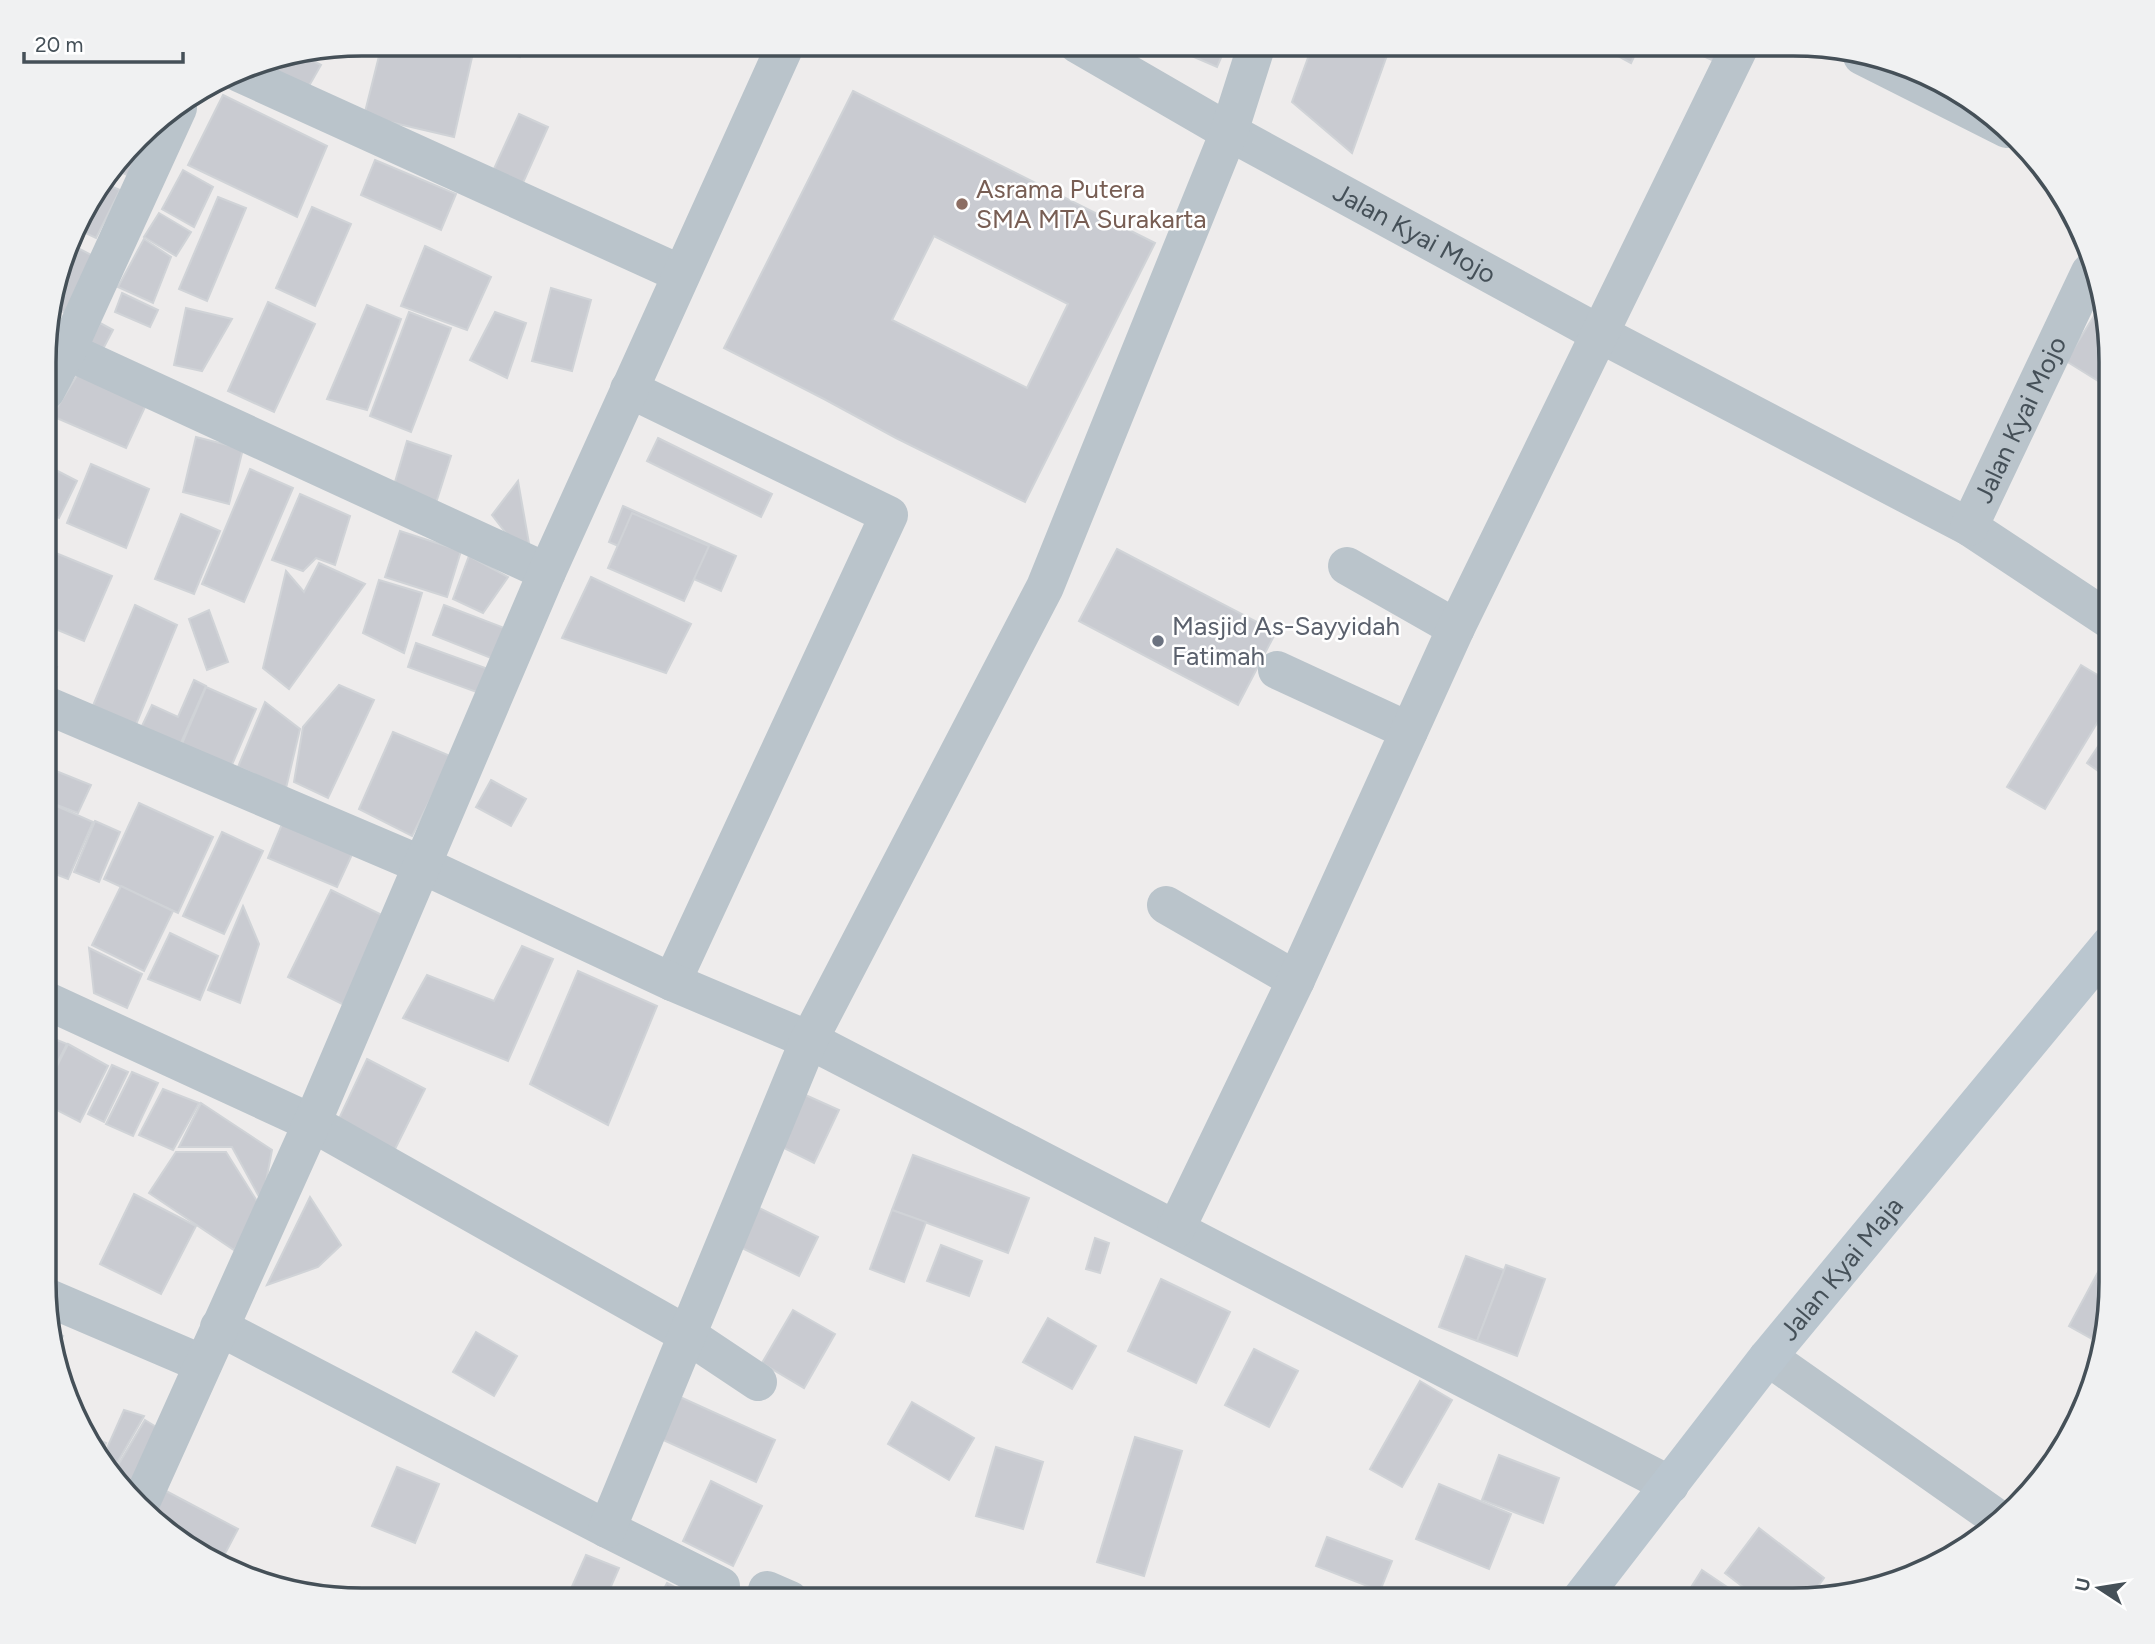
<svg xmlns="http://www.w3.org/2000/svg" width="2155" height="1644" font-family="Figtree,sans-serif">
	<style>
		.building { fill: #c9cbd1; stroke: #d0d3d7; stroke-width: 2; fill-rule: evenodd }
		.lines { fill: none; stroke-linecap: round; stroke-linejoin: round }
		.minor { stroke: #bac4cb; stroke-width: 38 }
		.secondary { stroke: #bac6cf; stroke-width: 38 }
		.education-dot { fill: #8d6e63; stroke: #fff; stroke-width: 2.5 }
		.worship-dot { fill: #6b7280; stroke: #fff; stroke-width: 2.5 }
		.labels { text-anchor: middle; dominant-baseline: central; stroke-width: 5; stroke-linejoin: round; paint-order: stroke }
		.education-label { font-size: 26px; fill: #785e54; stroke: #fff; text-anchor: start }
		.street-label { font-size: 26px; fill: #455058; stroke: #fff }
		.worship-label { font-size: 26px; fill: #5b616d; stroke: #fff; text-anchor: start }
		.rim { fill: none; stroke: #455058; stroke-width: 3.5 }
	</style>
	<rect width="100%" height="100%" fill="#eeecec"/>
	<g class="building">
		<polygon points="382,44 475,44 454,137 364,116"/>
		<polygon points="482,44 524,44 520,57 482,47"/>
		<polygon points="1164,44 1227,44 1217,67"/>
		<polygon points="1313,44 1391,44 1352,153 1292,102"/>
		<polygon points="1596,44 1640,44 1631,63"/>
		<polygon points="1677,44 1736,44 1727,67"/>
		<polygon points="301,54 321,65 305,93 254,64 260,61"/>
		<path d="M853,91L1155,243L1025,502L896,438L824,399L724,348ZM934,236L1068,304L1027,388L892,320Z"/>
		<polygon points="223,95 327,146 297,217 188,165"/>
		<polygon points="519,114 548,127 522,185 493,171"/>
		<polygon points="147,129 133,178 115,169"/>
		<polygon points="375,160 456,194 441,230 361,195"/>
		<polygon points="183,170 213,187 194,227 162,209"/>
		<polygon points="103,183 120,190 96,238 77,229 86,203"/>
		<polygon points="218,197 246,208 207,301 179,289"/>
		<polygon points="312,207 351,224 315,306 276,288"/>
		<polygon points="159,213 191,232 176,256 144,237"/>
		<polygon points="144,239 171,257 153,303 118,287"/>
		<polygon points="72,245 97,258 69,315 51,306"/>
		<polygon points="425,246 491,277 467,330 401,306"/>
		<polygon points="551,288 591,300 572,371 532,361"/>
		<polygon points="122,293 158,310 150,327 115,312"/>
		<polygon points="268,302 315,324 274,412 228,391"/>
		<polygon points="367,305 401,319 367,410 327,399"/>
		<polygon points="186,308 232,319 202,371 174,365"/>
		<polygon points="2099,308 2111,362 2111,389 2066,361"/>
		<polygon points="409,312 451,328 411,432 370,416"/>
		<polygon points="495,312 526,323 507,378 470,360"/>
		<polygon points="49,313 54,314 46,340 47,320"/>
		<polygon points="100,323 113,330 102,351 89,344"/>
		<polygon points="81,369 150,396 126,448 52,416"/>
		<polygon points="196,437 243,449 229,504 183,492"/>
		<polygon points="658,438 772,494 761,517 647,461"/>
		<polygon points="407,441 451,456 435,506 392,492"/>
		<polygon points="91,464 149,489 126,548 67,523"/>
		<polygon points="46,465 77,481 59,518 46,511"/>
		<polygon points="250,469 293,488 244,602 202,584"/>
		<polygon points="518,481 530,549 519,550 492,515"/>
		<polygon points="300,494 350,516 335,565 316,558 303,571 272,560"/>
		<polygon points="623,506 736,556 721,591 609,542"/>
		<polygon points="632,513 709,546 684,601 608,568"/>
		<polygon points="181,514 220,531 194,594 155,579"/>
		<polygon points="400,531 461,551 447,597 385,577"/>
		<polygon points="46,549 112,576 84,641 46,625"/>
		<polygon points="1117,549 1276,632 1238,705 1079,621"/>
		<polygon points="469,556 508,577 483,613 453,599"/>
		<polygon points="319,563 365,584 289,689 263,668 286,571 304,592"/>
		<polygon points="591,577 691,624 666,673 562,638"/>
		<polygon points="379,580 422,593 404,653 363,633"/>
		<polygon points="135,605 177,625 135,727 92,708"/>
		<polygon points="444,605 507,629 496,660 433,635"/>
		<polygon points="209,610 228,662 207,670 189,619"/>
		<polygon points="416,643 491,670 482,694 408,667"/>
		<polygon points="46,662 57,667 48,691 46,691"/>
		<polygon points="2081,665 2111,683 2111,700 2045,809 2007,787"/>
		<polygon points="194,680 206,686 180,745 141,728 152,705 178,717"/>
		<polygon points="339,685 374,700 328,798 294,782 303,727"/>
		<polygon points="206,687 256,709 231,767 181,746"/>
		<polygon points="265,702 300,729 286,788 238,767"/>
		<polygon points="2111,727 2111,780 2087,763"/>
		<polygon points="393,732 462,761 441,778 412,836 359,809"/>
		<polygon points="46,767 91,785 78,813 49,802 46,810"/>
		<polygon points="491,780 526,799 511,826 476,807"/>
		<polygon points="139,803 213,837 178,913 104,879"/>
		<polygon points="52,804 93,822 68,879 45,870 45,818"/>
		<polygon points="285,817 355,848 337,887 268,858"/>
		<polygon points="95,821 120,832 99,882 74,872"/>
		<polygon points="222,832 263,851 224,934 183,916"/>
		<polygon points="121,886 173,911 144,971 92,945"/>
		<polygon points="331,890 392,920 348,1007 288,977"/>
		<polygon points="243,906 259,944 240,1003 208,990"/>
		<polygon points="170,933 218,956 200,1000 148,979"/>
		<polygon points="522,946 553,959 508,1061 403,1018 427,975 494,1001"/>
		<polygon points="89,948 142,974 127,1008 94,993"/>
		<polygon points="578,971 657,1006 608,1125 530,1084"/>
		<polygon points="52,1038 67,1044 45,1086 45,1048"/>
		<polygon points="68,1044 108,1066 80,1122 45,1104 45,1090"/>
		<polygon points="367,1059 425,1089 391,1157 336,1125"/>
		<polygon points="112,1065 128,1072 104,1122 88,1114"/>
		<polygon points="132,1072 158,1083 133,1136 106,1124"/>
		<polygon points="163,1089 199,1103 173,1150 139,1135"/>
		<polygon points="801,1093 839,1110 814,1163 778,1145"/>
		<polygon points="201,1103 272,1150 262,1202 232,1147 179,1147"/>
		<polygon points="176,1152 226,1152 262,1209 234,1250 149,1193"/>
		<polygon points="913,1155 1029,1198 1008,1253 892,1210"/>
		<polygon points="45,1177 52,1181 45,1199"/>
		<polygon points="134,1194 196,1226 161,1294 100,1264"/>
		<polygon points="310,1197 341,1245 318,1267 267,1285"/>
		<polygon points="755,1206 818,1237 799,1276 736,1245"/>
		<polygon points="892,1210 926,1222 904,1282 870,1269"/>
		<polygon points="1095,1238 1109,1243 1100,1273 1086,1269"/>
		<polygon points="941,1245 982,1261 969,1296 927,1281"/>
		<polygon points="2111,1248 2111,1303 2101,1344 2069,1326"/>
		<polygon points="1466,1256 1504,1270 1477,1341 1439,1327"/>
		<polygon points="1506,1265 1545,1279 1517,1356 1477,1341"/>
		<polygon points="1161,1279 1230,1312 1196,1383 1128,1351"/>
		<polygon points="793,1310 835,1334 804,1388 762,1363"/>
		<polygon points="1048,1318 1096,1346 1072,1389 1023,1362"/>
		<polygon points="52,1331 63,1336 57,1350"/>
		<polygon points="476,1332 517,1356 494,1396 453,1372"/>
		<polygon points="1254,1349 1298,1371 1269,1427 1225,1405"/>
		<polygon points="1420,1381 1452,1400 1402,1487 1370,1469"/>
		<polygon points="680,1397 775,1440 756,1482 661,1439"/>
		<polygon points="912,1402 974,1438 949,1480 888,1444"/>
		<polygon points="124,1410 144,1416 113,1470 103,1457"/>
		<polygon points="145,1420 166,1433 132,1495 114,1472"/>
		<polygon points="90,1436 106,1443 101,1455 89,1438"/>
		<polygon points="1135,1437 1182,1451 1144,1576 1097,1562"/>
		<polygon points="996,1447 1043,1462 1023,1529 976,1516"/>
		<polygon points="1499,1455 1559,1478 1543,1523 1482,1500"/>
		<polygon points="397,1467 439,1484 415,1543 372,1526"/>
		<polygon points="711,1481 762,1506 733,1566 683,1541"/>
		<polygon points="1439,1484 1511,1514 1489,1569 1416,1539"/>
		<polygon points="166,1491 238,1529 220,1563 151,1519"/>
		<polygon points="1759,1528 1824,1578 1811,1596 1793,1600 1760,1600 1725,1573"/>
		<polygon points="1327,1537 1392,1561 1380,1591 1316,1566"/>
		<polygon points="586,1555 619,1568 605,1600 566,1600"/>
		<polygon points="1702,1570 1736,1593 1731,1600 1683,1600"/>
		<polygon points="667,1583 692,1596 691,1600 658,1600"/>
		<polygon points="739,1593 753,1600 736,1600"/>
		<polygon points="1736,1593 1747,1600 1731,1600"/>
	</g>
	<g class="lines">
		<g class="minor">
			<path id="s1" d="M1077,44L1229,132L1600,334L1969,527L2111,621"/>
			<polyline points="1862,56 2007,129"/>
			<polyline points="239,73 681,274"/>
			<polyline points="67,351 547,572"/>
			<polyline points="629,389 889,515 672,982"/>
			<polyline points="46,391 67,351 178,108"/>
			<path id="s2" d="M1969,527L2090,272"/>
			<polyline points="1347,566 1456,628"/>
			<polyline points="1277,670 1409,731"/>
			<polyline points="46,705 422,865 672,982 809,1040 1670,1485"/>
			<polyline points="1166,905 1296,980"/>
			<polyline points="45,1000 312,1123 686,1334 758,1382"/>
			<polyline points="1176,1229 1296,980 1456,628 1741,44"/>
			<polyline points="44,1296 203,1364"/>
			<polyline points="219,1327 607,1529 721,1586"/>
			<polyline points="1768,1357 1997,1518"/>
			<polyline points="140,1505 312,1123 547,572 786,44"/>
			<polyline points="607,1529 809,1040 1045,587 1229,132 1257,44"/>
			<polyline points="767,1590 790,1600"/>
		</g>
		<path class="secondary" id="s3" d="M1580,1600L1768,1357L2111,943"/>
	</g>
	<circle class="education-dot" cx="962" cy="204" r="7"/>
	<circle class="worship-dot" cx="1158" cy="641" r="7"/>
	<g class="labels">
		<g class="education-label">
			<text x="976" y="189">Asrama Putera<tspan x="976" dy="30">SMA MTA Surakarta</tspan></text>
		</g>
		<g class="street-label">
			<text stroke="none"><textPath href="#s1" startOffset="387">Jalan Kyai Mojo</textPath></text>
			<text stroke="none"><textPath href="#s2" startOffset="119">Jalan Kyai Mojo</textPath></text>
			<text stroke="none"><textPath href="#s3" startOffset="422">Jalan Kyai Maja</textPath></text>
		</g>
		<g class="worship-label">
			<text x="1172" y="626">Masjid As-Sayyidah<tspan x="1172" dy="30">Fatimah</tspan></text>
		</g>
	</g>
	<path d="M0 0H2155V1644H0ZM362 56H1793A306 306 0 0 1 2099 362V1282A306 306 0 0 1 1793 1588H362A306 306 0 0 1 56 1282V362A306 306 0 0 1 362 56Z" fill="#f0f1f2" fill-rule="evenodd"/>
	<path class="rim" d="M362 56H1793A306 306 0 0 1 2099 362V1282A306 306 0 0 1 1793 1588H362A306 306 0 0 1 56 1282V362A306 306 0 0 1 362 56Z"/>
	<g transform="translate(2099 1588) rotate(282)" stroke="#ffffff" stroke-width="5" paint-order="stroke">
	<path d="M0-5L12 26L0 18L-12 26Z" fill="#455058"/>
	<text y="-10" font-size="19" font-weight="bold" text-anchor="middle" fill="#455058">U</text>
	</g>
	<path d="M24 52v10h159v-10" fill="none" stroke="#455058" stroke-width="3.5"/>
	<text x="35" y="52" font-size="21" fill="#455058" stroke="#ffffff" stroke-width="5" paint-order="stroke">20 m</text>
</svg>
